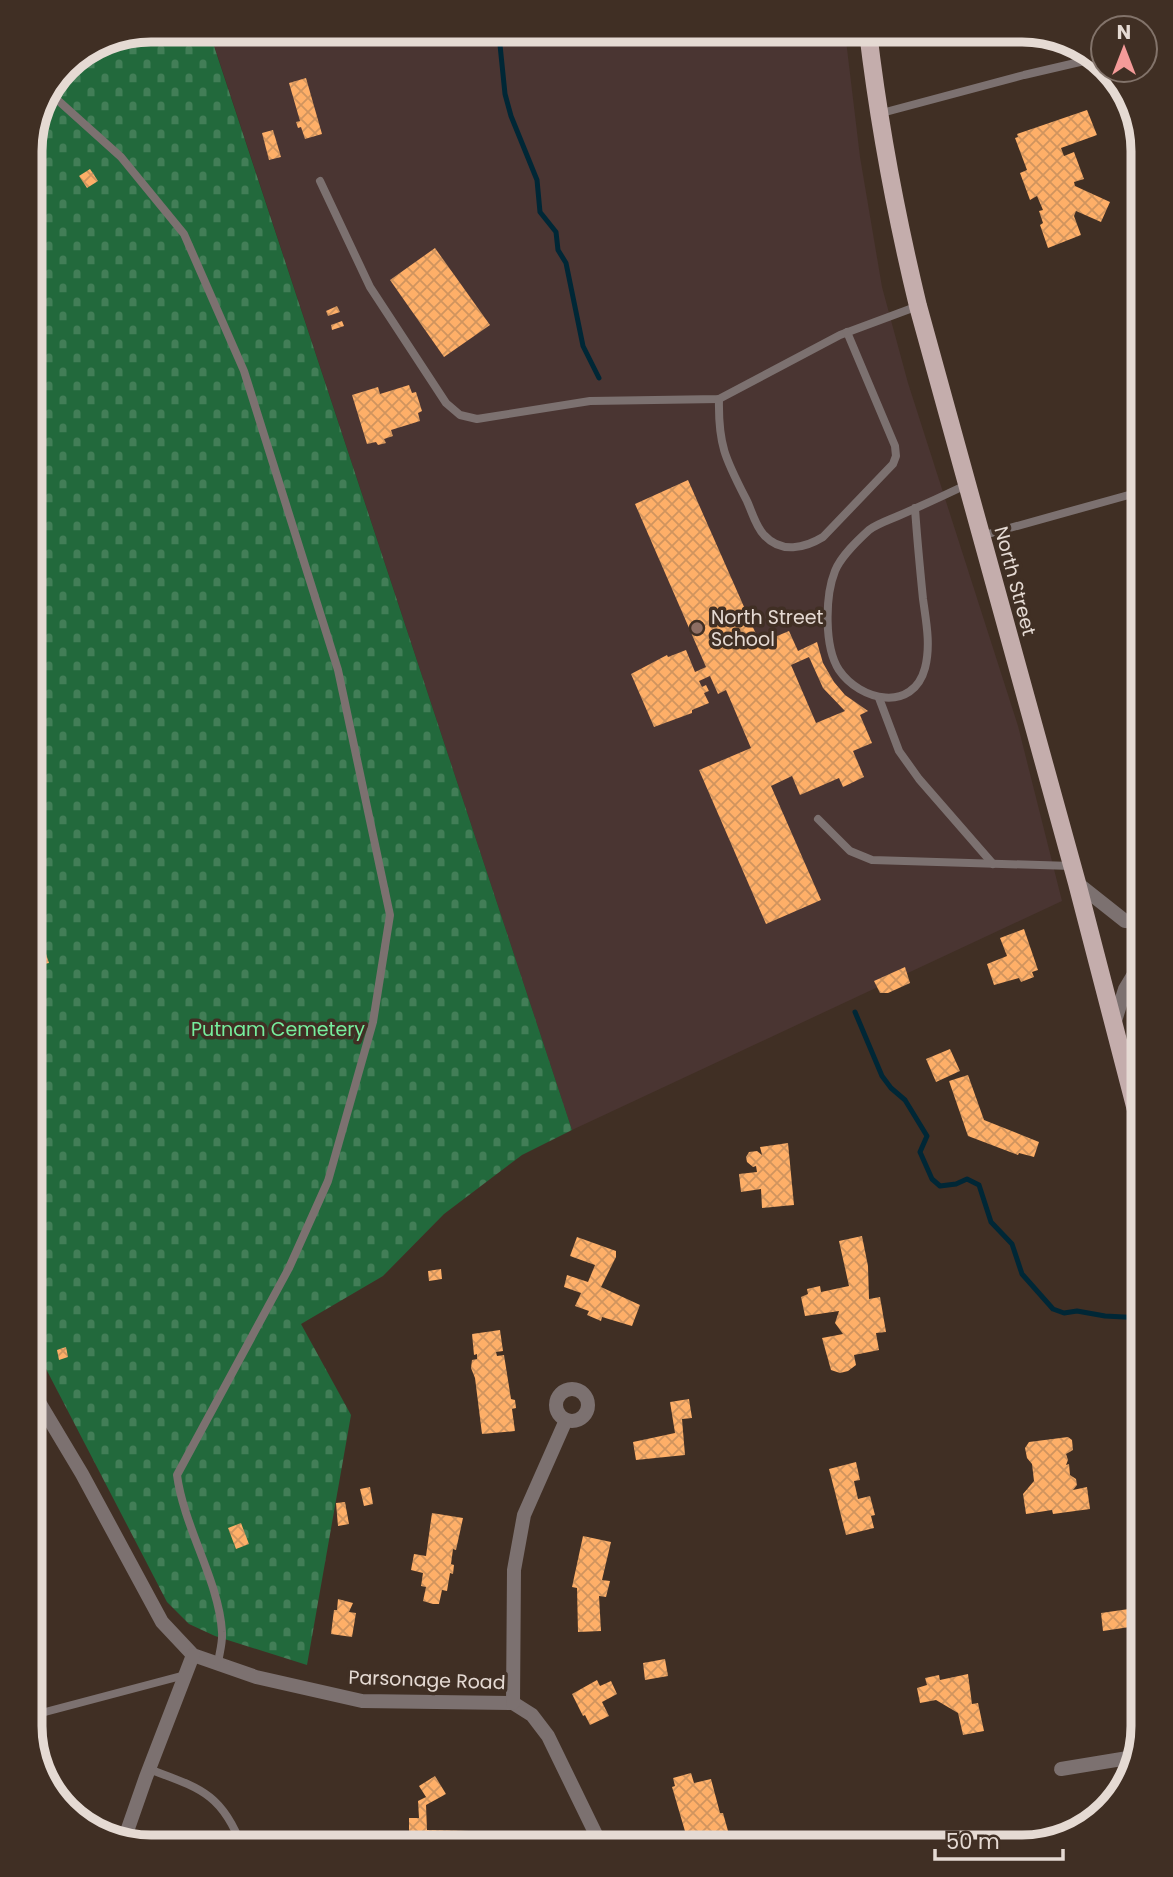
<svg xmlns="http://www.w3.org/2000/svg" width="1173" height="1877" font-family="Poppins,sans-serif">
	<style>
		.education { fill: #4a3532 }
		.cemetery { fill: url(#cemetery-stones) }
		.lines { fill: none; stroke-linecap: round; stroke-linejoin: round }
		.stream { stroke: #002736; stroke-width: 5 }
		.building { fill: url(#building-cross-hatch); fill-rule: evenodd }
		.service { stroke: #7c7170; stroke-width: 8 }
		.minor { stroke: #7c7170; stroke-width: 14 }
		.primary { stroke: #c4adac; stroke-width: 18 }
		.education-dot { fill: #8d6e63; stroke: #402f24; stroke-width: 2.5 }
		.labels { text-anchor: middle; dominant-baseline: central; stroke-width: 7; stroke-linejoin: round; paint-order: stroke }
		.street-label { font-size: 19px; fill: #e5dad3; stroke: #402f24 }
		.poi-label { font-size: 19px; fill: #e5dad3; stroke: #402f24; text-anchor: start }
		.park-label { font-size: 19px; fill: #76ee9d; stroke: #402f24 }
		.rim { fill: none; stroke: #e5dad3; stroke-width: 9 }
	</style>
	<defs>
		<pattern id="cemetery-stones" width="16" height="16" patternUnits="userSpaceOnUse" patternTransform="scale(1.75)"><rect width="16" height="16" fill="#22693c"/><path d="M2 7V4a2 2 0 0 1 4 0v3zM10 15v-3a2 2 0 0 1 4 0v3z" fill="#427e57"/></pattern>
		<pattern id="building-cross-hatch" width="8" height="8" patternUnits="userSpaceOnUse" patternTransform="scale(1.75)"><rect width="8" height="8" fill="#feaf68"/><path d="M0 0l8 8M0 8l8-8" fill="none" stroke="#d0945e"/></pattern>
	</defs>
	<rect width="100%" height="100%" fill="#402f24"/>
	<polygon class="education" points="845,32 860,157 882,287 908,383 1018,726 1062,901 572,1130 213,42 235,38"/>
	<polygon class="cemetery" points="235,38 213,43 572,1130 522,1155 444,1214 383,1276 301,1324 351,1415 307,1665 215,1636 189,1624 167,1602 30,1338 30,143 66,65 105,39"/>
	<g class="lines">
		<g class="stream">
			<polyline points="499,35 505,94 511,116 537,180 540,212 556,232 558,250 566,263 583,346 599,378"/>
			<polyline points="855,1012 882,1076 891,1088 905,1100 927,1136 920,1152 932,1179 940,1186 956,1184 967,1179 979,1185 991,1222 1012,1244 1022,1274 1053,1309 1064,1313 1077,1311 1105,1316 1143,1318"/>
		</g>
	</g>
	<g class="building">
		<polygon points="306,78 322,134 305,139 301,127 298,128 296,122 300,121 289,83"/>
		<polygon points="1087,110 1097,135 1061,148 1064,156 1074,152 1084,179 1074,182 1075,186 1110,202 1101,222 1076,211 1074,216 1081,235 1048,248 1040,225 1043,223 1039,211 1043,210 1037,196 1030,200 1020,173 1027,170 1015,138 1018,137 1017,134"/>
		<polygon points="273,130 281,157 269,160 262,133"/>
		<polygon points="90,169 98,181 87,188 79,176"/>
		<polygon points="435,248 490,325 444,357 390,280"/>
		<polygon points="337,306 340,312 328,316 326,311"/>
		<polygon points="342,321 344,326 332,330 331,325"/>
		<polygon points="409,385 412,393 416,392 422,411 418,413 420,421 391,430 393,436 384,439 386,443 378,445 376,442 367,444 352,395 378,387 380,394"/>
		<path d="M688,480L760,643L789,631L798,651L817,642L823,663L834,682L845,695L868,711L860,715L872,743L853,751L864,777L843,787L839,778L800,795L792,776L771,786L821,900L766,924L699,770L751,748L726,690L718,694L710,676L699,681L702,687L706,685L709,691L704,693L709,703L692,710V713L654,727L631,674L667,655L668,657L686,650L695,672L706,667L635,504ZM809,657L823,688L845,711L816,723L791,665Z"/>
		<polygon points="37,901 39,909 31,911 30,902"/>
		<polygon points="1024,929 1038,970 1032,972 1034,977 1021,982 1019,978 994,985 987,964 1007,956 1000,938"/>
		<polygon points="46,954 49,963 39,965 37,956"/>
		<polygon points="905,967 910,983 888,993 880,993 874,981"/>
		<polygon points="950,1049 960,1071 936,1082 926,1059"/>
		<polygon points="968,1075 984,1120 1039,1142 1034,1157 1019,1153 1018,1155 968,1136 949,1081"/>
		<polygon points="788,1143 794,1205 762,1208 761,1189 741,1192 739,1174 757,1172 756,1166 753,1167 747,1162 746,1157 749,1152 757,1151 762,1155 760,1147"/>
		<polygon points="862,1236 868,1266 869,1299 880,1297 886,1332 876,1333 879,1350 854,1355 856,1365 848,1371 840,1373 831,1370 822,1338 843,1334 835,1323 839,1311 805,1316 801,1297 808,1294 807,1289 820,1286 821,1292 849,1286 839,1241"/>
		<polygon points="577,1237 616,1251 616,1257 601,1287 640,1305 632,1326 602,1317 601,1321 587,1315 589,1311 575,1306 581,1293 564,1287 567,1275 588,1282 595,1265 570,1256"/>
		<polygon points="441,1269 442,1279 429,1281 428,1271"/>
		<polygon points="500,1330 503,1351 496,1352 497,1356 504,1355 511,1399 515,1400 516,1408 512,1409 515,1431 482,1434 475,1378 471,1368 472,1360 477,1359 477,1354 474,1355 472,1334"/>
		<polygon points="66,1347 68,1357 59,1360 57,1350"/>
		<polygon points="689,1399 692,1418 682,1419 685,1455 636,1460 633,1442 675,1433 670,1402"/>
		<polygon points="1068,1437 1072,1440 1073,1450 1066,1454 1068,1460 1066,1465 1069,1464 1070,1475 1076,1479 1077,1485 1073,1490 1087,1487 1090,1509 1053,1514 1052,1510 1026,1514 1023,1494 1034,1481 1032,1464 1027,1458 1025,1448 1029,1442"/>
		<polygon points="856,1462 860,1480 854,1481 858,1499 870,1496 875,1515 871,1516 874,1528 846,1535 829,1469"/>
		<polygon points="370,1487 373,1504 364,1506 360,1489"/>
		<polygon points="345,1502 349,1524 338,1526 336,1503"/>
		<polygon points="432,1513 463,1518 456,1550 453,1549 451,1564 454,1565 453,1574 450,1573 447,1591 442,1590 439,1604 433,1604 423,1601 426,1587 421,1586 423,1573 411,1570 414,1554 426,1556"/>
		<polygon points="241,1523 249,1544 236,1549 228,1528"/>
		<polygon points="583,1536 611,1542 602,1580 610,1581 606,1597 599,1596 601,1631 578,1632 577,1588 572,1587"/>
		<polygon points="338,1599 353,1603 349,1612 356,1613 352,1637 331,1634 334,1610 337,1610"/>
		<polygon points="1143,1607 1143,1625 1103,1631 1101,1613"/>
		<polygon points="665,1659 668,1676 645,1680 643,1663"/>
		<polygon points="968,1674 972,1704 978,1703 984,1731 963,1735 958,1713 936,1700 920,1703 917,1688 927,1685 925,1678 939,1675 940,1680"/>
		<polygon points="597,1680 600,1686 611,1681 617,1694 602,1702 609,1716 590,1725 585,1715 583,1716 572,1694"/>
		<polygon points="691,1773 694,1783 711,1779 720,1813 723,1813 728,1831 700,1838 699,1835 687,1838 672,1787 675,1786 673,1778"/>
		<polygon points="435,1776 446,1794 426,1805 427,1830 469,1831 473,1833 473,1847 417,1847 417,1844 413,1844 413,1832 409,1833 409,1818 419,1818 418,1801 426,1797 419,1786"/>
	</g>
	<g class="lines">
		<g class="service">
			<path d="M52,95L121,157L184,234L244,371L338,670L390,915L373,1022L328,1181L289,1268L177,1475C184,1528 219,1581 222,1632C223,1642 219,1654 218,1664"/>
			<polyline points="878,114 1024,75 1097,58"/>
			<polyline points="320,181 370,287 446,403 460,415 477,419 590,401 719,399 840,335 918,306"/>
			<path d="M719,399C718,446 726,460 747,501C752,512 756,527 764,535C781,554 805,548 823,537L893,464L896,456L895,446L847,332"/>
			<path d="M915,508C917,538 920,569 923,599C926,621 931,645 925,668C913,713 860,701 839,670C824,647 825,596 835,571C841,556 857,541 869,530C877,524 889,520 898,516C921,506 943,496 966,485"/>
			<polyline points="981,536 1143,491"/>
			<polyline points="879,698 899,751 919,779 993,864"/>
			<polyline points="818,819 850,851 872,860 1072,866"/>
			<polyline points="30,1716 185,1675"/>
			<path d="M149,1769C199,1788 222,1793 242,1847"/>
		</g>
		<g class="minor">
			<polyline points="1077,883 1125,921 1143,922"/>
			<polyline points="1114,1024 1125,989 1143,959"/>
			<polyline points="30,1387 82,1474 162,1622 193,1655 256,1677 362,1701 513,1703 532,1715 548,1736 602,1847"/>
			<circle cx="572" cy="1405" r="16"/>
			<polyline points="513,1703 514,1570 524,1515 566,1420"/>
			<polyline points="1061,1769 1134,1757"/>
			<polyline points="124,1840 146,1777 193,1655"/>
		</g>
		<path class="primary" d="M868,32C879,125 896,215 918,306L1077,883L1143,1137"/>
	</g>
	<circle class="education-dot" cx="697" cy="628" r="7"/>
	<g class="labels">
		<g class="street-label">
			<text transform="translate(1015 581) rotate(75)">North Street</text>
			<text transform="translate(427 1680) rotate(2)">Parsonage Road</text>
		</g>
		<g class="poi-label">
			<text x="711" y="617">North Street<tspan x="711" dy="22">School</tspan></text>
		</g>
		<g class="park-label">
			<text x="278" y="1029">Putnam Cemetery</text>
		</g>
	</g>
	<path d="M0 0H1173V1877H0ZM151 42H1022A109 109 0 0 1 1131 151V1726A109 109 0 0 1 1022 1835H151A109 109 0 0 1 42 1726V151A109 109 0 0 1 151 42Z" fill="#402f24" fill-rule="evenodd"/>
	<path class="rim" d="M151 42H1022A109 109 0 0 1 1131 151V1726A109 109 0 0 1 1022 1835H151A109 109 0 0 1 42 1726V151A109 109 0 0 1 151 42Z"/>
	<g transform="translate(1124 49)"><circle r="33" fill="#402f24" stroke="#82736a" stroke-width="2"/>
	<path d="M0-5L12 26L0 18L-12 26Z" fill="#f59b99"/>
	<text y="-10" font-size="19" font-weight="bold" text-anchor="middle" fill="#e5dad3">N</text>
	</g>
	<path d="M935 1849v10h128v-10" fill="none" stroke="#e5dad3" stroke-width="3.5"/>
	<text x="946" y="1849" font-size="21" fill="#e5dad3" stroke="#402f24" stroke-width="5" paint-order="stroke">50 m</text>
</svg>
